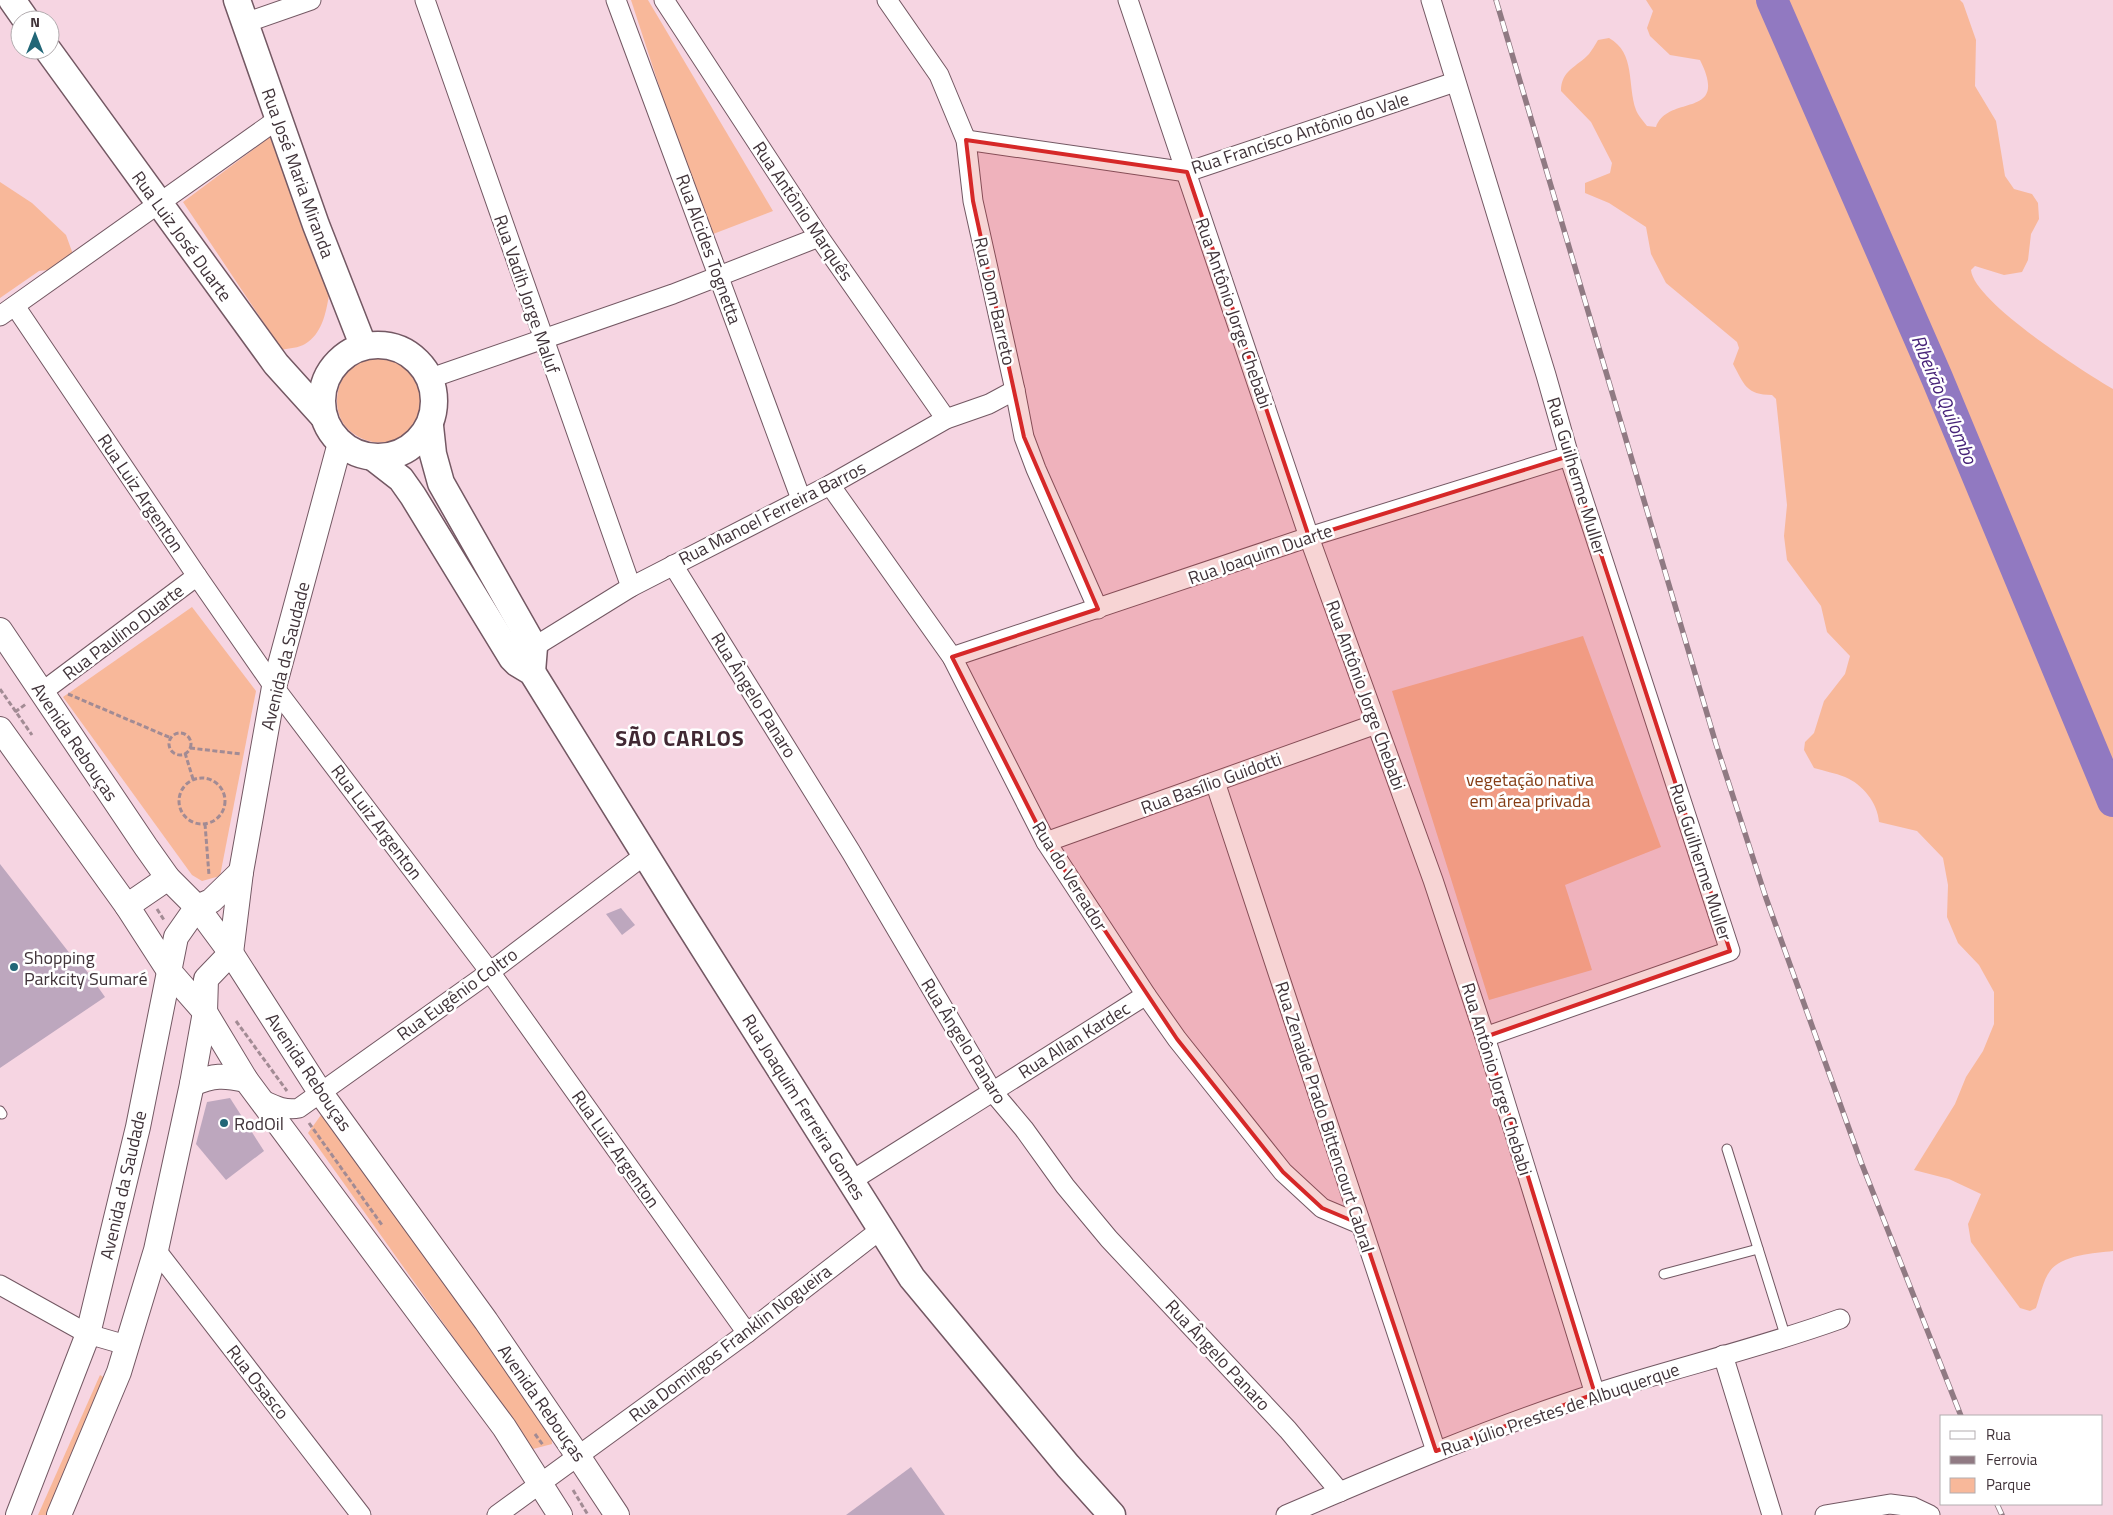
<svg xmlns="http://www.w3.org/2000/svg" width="2113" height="1515" font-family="'Titillium Web',sans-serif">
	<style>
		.green { fill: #f8b89a }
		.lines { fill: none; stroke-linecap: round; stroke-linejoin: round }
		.river { stroke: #9179c1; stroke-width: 32 }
		.building { fill: #bda7be }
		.service-casing { stroke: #735863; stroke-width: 11 }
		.minor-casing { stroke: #735863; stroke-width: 21 }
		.tertiary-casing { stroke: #735863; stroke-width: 26 }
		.secondary-casing { stroke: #735863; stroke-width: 29 }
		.path { stroke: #a28b94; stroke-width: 3; stroke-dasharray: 5 2.5; stroke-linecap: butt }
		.service { stroke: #fff; stroke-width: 9 }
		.minor { stroke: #fff; stroke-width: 19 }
		.tertiary { stroke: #fff; stroke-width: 24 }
		.secondary { stroke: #fff; stroke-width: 26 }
		.rail-casing { stroke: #907a83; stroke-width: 5.5 }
		.rail { stroke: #fff; stroke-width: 4; stroke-dasharray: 11; stroke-linecap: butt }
		.marked { fill: #d62828; fill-opacity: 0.2; stroke: #d62828; stroke-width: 4; stroke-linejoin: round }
		.poi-dot { fill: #216677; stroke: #fff; stroke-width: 2 }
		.labels { text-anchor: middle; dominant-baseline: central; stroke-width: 5; stroke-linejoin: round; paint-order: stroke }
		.street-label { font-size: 18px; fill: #403339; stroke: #fff }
		.park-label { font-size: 18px; fill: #853d15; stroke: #fff }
		.poi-label { font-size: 18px; fill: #403339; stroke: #fff; text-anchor: start }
		.water-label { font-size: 19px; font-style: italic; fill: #472379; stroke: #fff }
		.district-label { font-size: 22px; font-weight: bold; letter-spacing: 1px; fill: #412933; stroke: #fff }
	</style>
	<rect width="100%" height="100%" fill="#f6d5e2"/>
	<g class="green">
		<polygon points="631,0 648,0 773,211 708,236"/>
		<path d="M1646,0H1960L1963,3L1976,40L1975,86L1996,121L2005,176L2014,189L2032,194L2038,203L2039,219L2031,234L2028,260L2022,272L2004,275L1975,266L1971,270C1974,302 2084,372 2113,389V1251C2095,1253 2061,1255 2050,1271C2043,1280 2040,1297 2036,1308L2030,1311L2020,1308L1971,1242L1968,1224L1981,1194L1949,1179L1914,1170L1955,1104L1966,1077L1983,1051L1994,1024V992L1979,965L1958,943L1947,917L1948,885L1943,858L1917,831L1879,822C1878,803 1862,784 1845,777C1835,773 1824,771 1814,768L1804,750L1805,742L1814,733L1824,701L1845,674L1850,656L1827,632L1821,606L1787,560L1784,536L1787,505L1776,399L1772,395C1746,395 1744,384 1733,364L1739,348L1737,342L1666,283L1651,254L1646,227L1609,203L1585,193V183L1610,173L1612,163L1591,122L1561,91C1561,70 1577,67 1589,54C1592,50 1595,45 1598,40L1609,38C1636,53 1627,85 1636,110C1638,115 1643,121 1647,126L1656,127C1668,93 1730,120 1700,60L1670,55L1650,36L1647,28L1653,11Z"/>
		<path d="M270,137L329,295C326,313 322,334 305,344C299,348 289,348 282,350L183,202Z"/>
		<polygon points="0,182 32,203 66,235 74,257 64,268 39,271 0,298"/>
		<path d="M381,356C396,357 401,359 411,370C449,411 394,467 350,431C330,414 334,378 356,364C364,359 372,358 381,356Z"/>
		<polygon points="192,607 256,691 220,876 202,881 192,875 63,697"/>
		<polygon points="1583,636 1661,847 1565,885 1592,970 1489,1000 1392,691"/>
		<polygon points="321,1115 551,1429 552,1444 533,1449 308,1133"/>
		<polygon points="100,1375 108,1380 50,1515 38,1515"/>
	</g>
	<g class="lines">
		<polyline class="river" points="1772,0 1937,378 2113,801"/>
	</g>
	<g class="building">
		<polygon points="0,864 78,964 81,963 105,997 0,1068"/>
		<polygon points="621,908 635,925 622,935 606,914"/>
		<polygon points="230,1098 264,1151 226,1180 196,1144 207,1102"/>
		<polygon points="911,1467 945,1515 846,1515"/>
	</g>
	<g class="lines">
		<defs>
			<g id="service">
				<polyline points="0,1111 2,1114"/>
				<polyline points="1727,1149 1786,1338"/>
				<polyline points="1664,1274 1758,1249"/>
			</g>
			<g id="minor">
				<polyline points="425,0 631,587"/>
				<polyline points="616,0 801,499"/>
				<polyline points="664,0 819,237 946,419"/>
				<polyline points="887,0 939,75 966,140 973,201 1015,390 1024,437 1036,469 1098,609"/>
				<polyline points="1128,0 1309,537 1433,880 1485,1037 1595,1394"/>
				<polyline points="1431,0 1546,375 1569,456 1730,951 1485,1037"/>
				<polyline points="245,23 311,0"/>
				<polyline points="966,140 1187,172 1455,82"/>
				<polyline points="15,306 197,576 274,687 490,972 747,1333"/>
				<polyline points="0,316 278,119"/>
				<polyline points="431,378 673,294 819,237"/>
				<polyline points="830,485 952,657 1046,842 1146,995 1177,1039 1283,1172 1322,1208 1360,1224"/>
				<polyline points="673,565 851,852 992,1091 1024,1129 1065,1186 1109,1239 1288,1430 1340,1492"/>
				<polyline points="534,647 631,587 830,485 946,419 989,404 1015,390"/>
				<polyline points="952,657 1309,537 1569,456"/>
				<polyline points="42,692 197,576"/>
				<polyline points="1215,782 1436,1451"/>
				<polyline points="1046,842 1376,724"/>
				<path d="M261,1099C274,1105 285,1111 299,1108L490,972L646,854"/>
				<polyline points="851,1181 1146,995"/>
				<polyline points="156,1250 361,1515"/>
				<polyline points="0,1285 88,1334 126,1345"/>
				<polyline points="1723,1355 1772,1515"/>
				<polyline points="497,1515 747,1333 880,1230"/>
				<path d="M1286,1515C1388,1471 1491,1427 1597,1393C1678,1367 1760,1348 1840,1319"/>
				<polyline points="1825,1515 1890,1504 1913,1507 1930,1515"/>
			</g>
			<g id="tertiary">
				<polyline points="0,630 146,847 168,878 197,907 231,953 320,1092 486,1321 578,1456 617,1515"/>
				<polyline points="0,729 127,906 169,971 205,1012 246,1080 504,1427 560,1515"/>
				<polyline points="127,906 168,878"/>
				<path d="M192,1084C214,1075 223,1075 246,1080"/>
				<polyline points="18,1515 88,1334 138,1127 176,937 197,907 211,901 241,872"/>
				<polyline points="59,1515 119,1372 156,1250 192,1084 205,1012 206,979 231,953 241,872 274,687 340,443"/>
			</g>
			<g id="secondary">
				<polyline points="12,0 26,20"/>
				<polyline points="237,0 316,225 363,345"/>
				<polyline points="48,50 276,364 323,416"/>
				<circle cx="378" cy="401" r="56"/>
				<polyline points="430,426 433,454 441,483 534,647 532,672"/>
				<polyline points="374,458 401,479 413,496 512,658 517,663 532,672 679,909 912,1278 1068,1466 1112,1515"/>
			</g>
		</defs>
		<use href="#service" class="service-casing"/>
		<use href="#minor" class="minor-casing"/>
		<use href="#tertiary" class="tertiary-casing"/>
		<use href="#secondary" class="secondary-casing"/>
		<g class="path">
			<polyline points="0,689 32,735"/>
			<polyline points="68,694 171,738"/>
			<polyline points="15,712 26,704"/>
			<circle cx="180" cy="744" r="11"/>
			<polyline points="190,748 241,754"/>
			<polyline points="185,753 193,779"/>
			<circle cx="202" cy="801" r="23"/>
			<polyline points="205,824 209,875"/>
			<polyline points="157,909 164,920"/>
			<polyline points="236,1021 287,1091"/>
			<polyline points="309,1123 382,1225"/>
			<polyline points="535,1434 543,1445"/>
			<polyline points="573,1490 588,1515"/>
		</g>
		<use href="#service" class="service"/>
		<use href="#minor" class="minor"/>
		<use href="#tertiary" class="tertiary"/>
		<use href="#secondary" class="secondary"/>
		<defs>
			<g id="rail">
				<polyline points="1496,0 1716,744 1766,898 1861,1162 1961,1416"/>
				<polyline points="1997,1504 2002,1515"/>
			</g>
		</defs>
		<use href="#rail" class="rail-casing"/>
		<use href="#rail" class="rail"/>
	</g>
	<path class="marked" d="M966,140L1187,172L1309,537L1569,456L1730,951L1485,1037L1595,1394L1436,1451L1360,1224L1322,1208L1283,1172L1177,1039L1046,842L952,657L1098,609L1024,437L973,201Z"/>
	<g class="poi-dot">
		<circle cx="14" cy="967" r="5"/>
		<circle cx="224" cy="1123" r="5"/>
	</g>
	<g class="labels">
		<g class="street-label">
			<text transform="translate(1300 133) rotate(-18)">Rua Francisco Antônio do Vale</text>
			<text transform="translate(298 173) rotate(70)">Rua José Maria Miranda</text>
			<text transform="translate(803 211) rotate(56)">Rua Antônio Marquês</text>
			<text transform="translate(182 236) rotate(54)">Rua Luiz José Duarte</text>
			<text transform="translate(709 249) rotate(70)">Rua Alcides Tognetta</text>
			<text transform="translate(527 294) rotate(71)">Rua Vadih Jorge Maluf</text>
			<text transform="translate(995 301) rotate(77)">Rua Dom Barreto</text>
			<text transform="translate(1234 313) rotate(71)">Rua Antônio Jorge Chebabi</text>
			<text transform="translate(1577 476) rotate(73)">Rua Guilherme Muller</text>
			<text transform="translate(141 493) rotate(56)">Rua Luiz Argenton</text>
			<text transform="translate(772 513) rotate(-27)">Rua Manoel Ferreira Barros</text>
			<text transform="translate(1260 554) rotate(-19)">Rua Joaquim Duarte</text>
			<text transform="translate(123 632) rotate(-37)">Rua Paulino Duarte</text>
			<text transform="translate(285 656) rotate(-76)">Avenida da Saudade</text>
			<text transform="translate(754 695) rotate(58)">Rua Ângelo Panaro</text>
			<text transform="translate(1366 695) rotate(70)">Rua Antônio Jorge Chebabi</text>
			<text transform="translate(75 742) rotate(56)">Avenida Rebouças</text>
			<text transform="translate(1211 783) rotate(-20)">Rua Basílio Guidotti</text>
			<text transform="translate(377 822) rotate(53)">Rua Luiz Argenton</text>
			<text transform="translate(1701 862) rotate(72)">Rua Guilherme Muller</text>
			<text transform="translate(1070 876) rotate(58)">Rua do Vereador</text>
			<text transform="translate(457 994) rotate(-36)">Rua Eugênio Coltro</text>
			<text transform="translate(1074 1040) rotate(-32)">Rua Allan Kardec</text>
			<text transform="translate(964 1041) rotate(58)">Rua Ângelo Panaro</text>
			<text transform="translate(309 1072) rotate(56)">Avenida Rebouças</text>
			<text transform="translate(1497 1079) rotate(73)">Rua Antônio Jorge Chebabi</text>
			<text transform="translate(804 1107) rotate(58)">Rua Joaquim Ferreira Gomes</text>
			<text transform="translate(1325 1117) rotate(72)">Rua Zenaide Prado Bittencourt Cabral</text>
			<text transform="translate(616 1149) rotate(55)">Rua Luiz Argenton</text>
			<text transform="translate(123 1185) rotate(-77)">Avenida da Saudade</text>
			<text transform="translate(730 1343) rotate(-37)">Rua Domingos Franklin Nogueira</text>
			<text transform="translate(1218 1355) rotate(47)">Rua Ângelo Panaro</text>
			<text transform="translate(258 1382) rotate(52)">Rua Osasco</text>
			<text transform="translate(542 1403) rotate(55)">Avenida Rebouças</text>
			<text transform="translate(1560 1409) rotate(-19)">Rua Júlio Prestes de Albuquerque</text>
		</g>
		<g class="park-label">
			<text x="1530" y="779">vegetação nativa<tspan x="1530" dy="21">em área privada</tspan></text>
		</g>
		<g class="poi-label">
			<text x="24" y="957">Shopping<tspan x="24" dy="21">Parkcity Sumaré</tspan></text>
			<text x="234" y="1123">RodOil</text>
		</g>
		<g class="water-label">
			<text transform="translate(1945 399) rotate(67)">Ribeirão Quilombo</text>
		</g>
		<g class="district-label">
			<text x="680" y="738">SÃO CARLOS</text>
		</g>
	</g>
	<rect x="1940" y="1415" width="162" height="90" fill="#ffffff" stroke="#b3adb0"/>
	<rect x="1950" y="1431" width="25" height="8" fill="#ffffff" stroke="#b3adb0"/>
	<text x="1986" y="1440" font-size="15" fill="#403339">Rua</text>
	<rect x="1950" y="1456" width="25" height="8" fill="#907a83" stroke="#b3adb0"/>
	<text x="1986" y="1465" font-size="15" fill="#403339">Ferrovia</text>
	<rect x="1950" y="1478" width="25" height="15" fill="#f8b89a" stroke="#b3adb0"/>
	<text x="1986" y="1490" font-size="15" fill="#403339">Parque</text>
	<g transform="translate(35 35)"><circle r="24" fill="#ffffff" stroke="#b3adb0"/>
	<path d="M0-4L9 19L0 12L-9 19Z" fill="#216677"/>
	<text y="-8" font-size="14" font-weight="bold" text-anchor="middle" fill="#403339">N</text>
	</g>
</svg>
